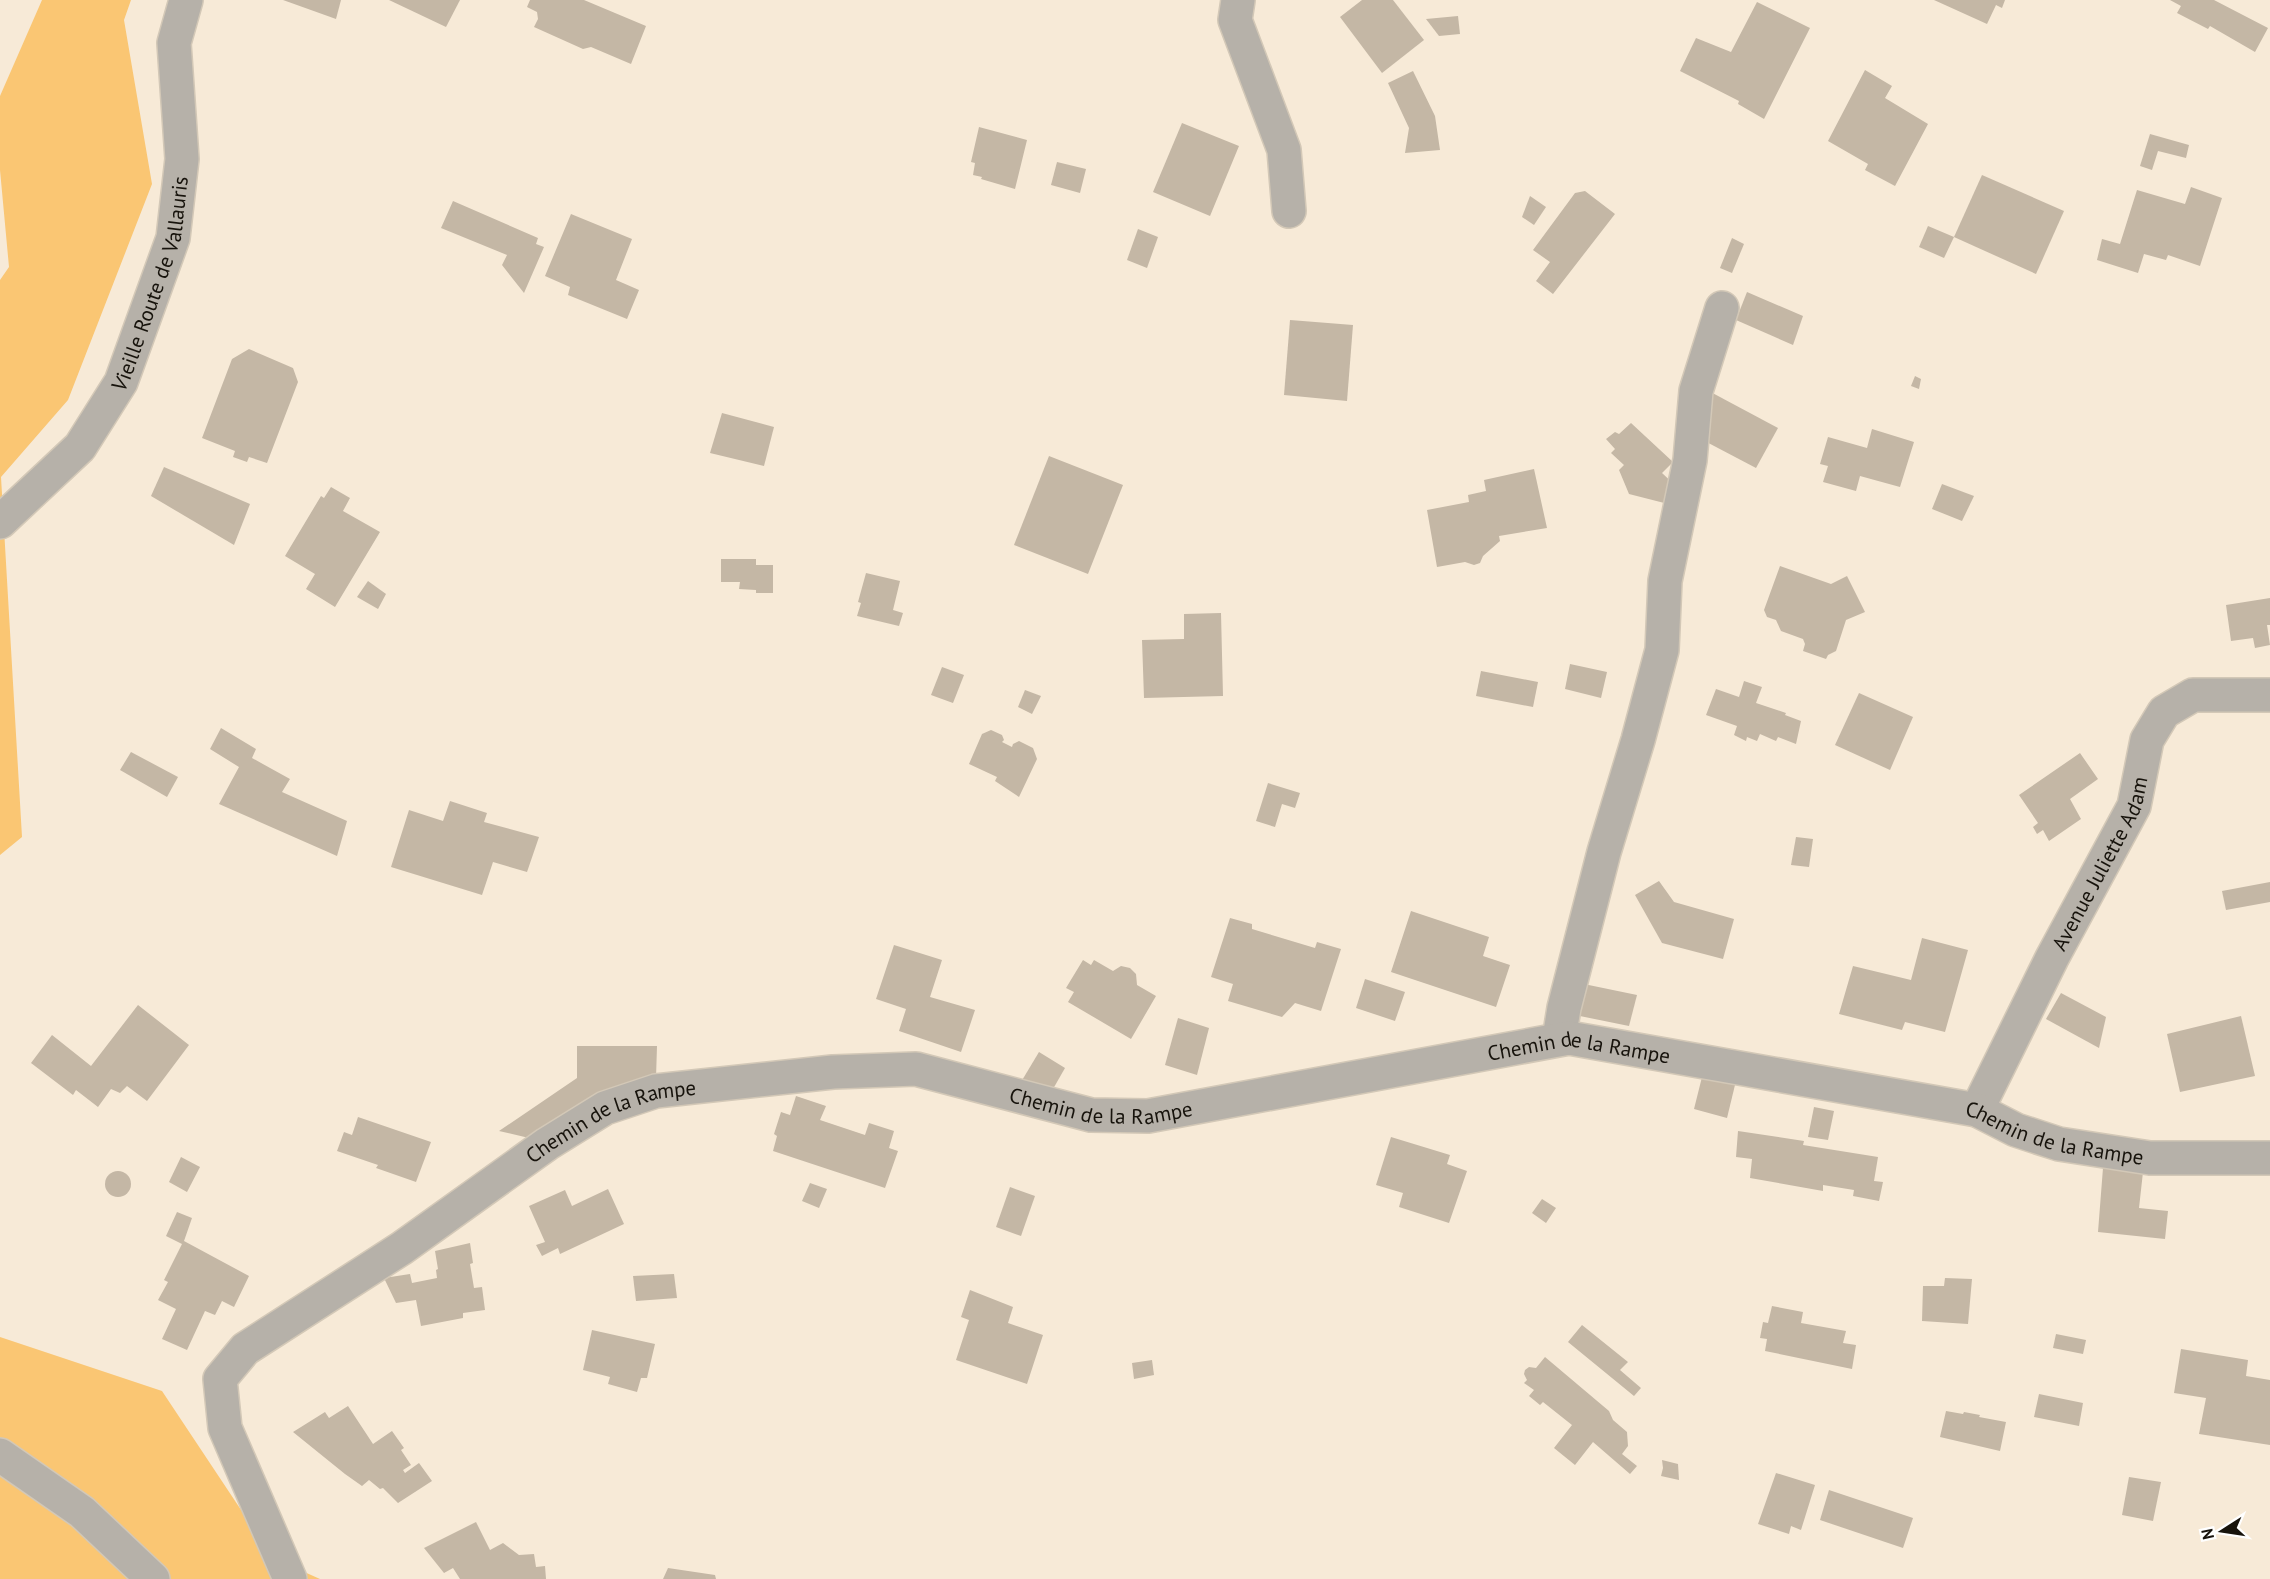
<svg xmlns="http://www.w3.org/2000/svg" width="2270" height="1579" font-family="'PT Sans',sans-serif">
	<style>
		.green { fill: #fac673 }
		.building { fill: #c4b7a5 }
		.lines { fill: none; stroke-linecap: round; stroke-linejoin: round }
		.minor-casing { stroke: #d3c8b7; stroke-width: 36 }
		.minor { stroke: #b6b1a9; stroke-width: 33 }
		.labels { text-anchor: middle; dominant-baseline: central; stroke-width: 4.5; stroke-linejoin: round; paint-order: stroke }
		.street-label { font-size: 21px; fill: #17130c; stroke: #fff }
	</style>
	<rect width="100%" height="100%" fill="#f7ead7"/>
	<g class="green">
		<polygon points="42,0 131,0 124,20 152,184 68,400 1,477 22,837 0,855 0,280 9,267 0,170 0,96"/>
		<polygon points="0,1337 162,1391 273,1558 320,1579 0,1579"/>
	</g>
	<g class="building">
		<polygon points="283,0 341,0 336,19"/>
		<polygon points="389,0 460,0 446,27"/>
		<polygon points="530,0 584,0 646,26 631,64 591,47 583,49 534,27 538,19 537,12 527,7"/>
		<polygon points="1362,0 1393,0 1424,40 1382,73 1340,17"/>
		<polygon points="1934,0 2005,0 2002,8 1996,5 1987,24"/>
		<polygon points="2170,0 2214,0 2268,28 2255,52 2210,26 2208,29 2177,13 2181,6"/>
		<polygon points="1757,2 1810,28 1764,119 1738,104 1739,101 1680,71 1696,38 1731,52"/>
		<polygon points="1458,16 1460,34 1439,36 1426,19"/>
		<polygon points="1865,70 1892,86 1885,98 1928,124 1895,186 1865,170 1868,164 1828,141"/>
		<polygon points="1413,71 1435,116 1440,150 1405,153 1409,128 1388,83"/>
		<polygon points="1182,123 1239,146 1210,216 1153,192"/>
		<polygon points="979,127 1027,140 1015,189 981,179 982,177 973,175 975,163 971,162"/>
		<polygon points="2150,134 2189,145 2186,158 2158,151 2152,170 2140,166"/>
		<polygon points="1057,162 1086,169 1080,193 1051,185"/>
		<polygon points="1982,175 2064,211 2036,274 1954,237"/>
		<polygon points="2191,187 2222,198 2200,266 2168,255 2166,260 2144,254 2138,273 2097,260 2102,239 2120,244 2137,190 2185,204"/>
		<polygon points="1585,191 1615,214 1553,294 1536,281 1550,262 1533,250 1575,193"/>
		<polygon points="1530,196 1546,207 1534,225 1522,217"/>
		<polygon points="453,201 538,238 536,244 544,247 524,293 502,265 507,255 441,228"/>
		<polygon points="571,214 632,239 616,280 639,290 627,319 568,295 570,287 545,276"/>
		<polygon points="1928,226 1954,237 1944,258 1919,247"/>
		<polygon points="1138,229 1158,237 1147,268 1127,260"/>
		<polygon points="1732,238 1744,244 1732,273 1720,268"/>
		<polygon points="1747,292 1803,316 1793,345 1736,320"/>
		<polygon points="1290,320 1353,325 1347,401 1284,395"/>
		<polygon points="249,349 293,368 298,382 267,463 249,457 247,462 233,457 235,451 202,438 232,359"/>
		<polygon points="1915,376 1921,379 1919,389 1911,386"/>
		<polygon points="1705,389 1778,428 1756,468 1697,437"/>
		<polygon points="722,413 774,427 764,466 710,453"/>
		<polygon points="1631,423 1673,462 1662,473 1678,488 1676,506 1629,494 1619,470 1624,465 1611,453 1615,449 1606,439 1615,432 1619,434"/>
		<polygon points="1872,429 1914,442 1900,487 1860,476 1856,491 1823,482 1828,466 1820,464 1828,437 1867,448"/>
		<polygon points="1049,456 1123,485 1088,574 1014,545"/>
		<polygon points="164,467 250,504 234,545 151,496"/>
		<polygon points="1534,469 1547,528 1499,536 1500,541 1483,556 1480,563 1474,565 1465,562 1437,567 1427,510 1469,502 1468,495 1486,491 1484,480"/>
		<polygon points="1942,484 1974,496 1962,521 1932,509"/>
		<polygon points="331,487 350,498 343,511 380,532 335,607 306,589 315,574 285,556 321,496 324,498"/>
		<polygon points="721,559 756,559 756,565 773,565 773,593 756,593 756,590 739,589 740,582 721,582"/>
		<polygon points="1780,566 1831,584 1847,576 1865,612 1846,620 1836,651 1828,655 1826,659 1803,651 1805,644 1803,639 1781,631 1776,620 1767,617 1764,610"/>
		<polygon points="866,573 900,581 893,610 903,613 899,626 857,616 861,603 858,602"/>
		<polygon points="368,581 386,594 378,609 357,597"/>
		<polygon points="2270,598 2270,625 2267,625 2270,645 2255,648 2253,638 2231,641 2226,605"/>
		<polygon points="1221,613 1223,696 1144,698 1142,640 1184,639 1184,614"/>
		<polygon points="1570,664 1607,672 1601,698 1565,689"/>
		<polygon points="942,667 964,675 953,703 931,695"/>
		<polygon points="1481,671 1538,682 1533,707 1476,696"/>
		<polygon points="1744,681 1762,687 1756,703 1786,713 1785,715 1801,721 1796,744 1778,737 1776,741 1760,734 1757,741 1747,737 1746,741 1734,735 1737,726 1706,715 1716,689 1739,697"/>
		<polygon points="1025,690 1041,696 1032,714 1018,707"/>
		<polygon points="1859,693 1913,717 1890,770 1835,745"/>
		<polygon points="221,728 256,749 252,758 290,779 282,792 347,821 337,856 219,804 239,767 210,749"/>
		<polygon points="991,730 1002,735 1004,740 1002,742 1012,747 1013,744 1019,741 1033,748 1037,759 1019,797 995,781 997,777 969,764 982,734"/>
		<polygon points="131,752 178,777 167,797 120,770"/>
		<polygon points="2080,753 2098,779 2070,799 2081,819 2049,841 2043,830 2037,834 2033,827 2038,823 2019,795"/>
		<polygon points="1268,783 1300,793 1295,808 1282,804 1275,827 1256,821"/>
		<polygon points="450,801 487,813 484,822 539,837 527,872 493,862 482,895 391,867 409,810 443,821"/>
		<polygon points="1796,837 1813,839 1809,867 1791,865"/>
		<polygon points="1659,881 1674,902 1734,919 1723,959 1662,943 1635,895"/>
		<polygon points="2270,882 2270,902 2226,910 2222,891"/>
		<polygon points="1411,911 1489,937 1483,956 1510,965 1496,1007 1391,972"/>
		<polygon points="1230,918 1252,924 1252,929 1315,948 1317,942 1341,949 1321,1011 1295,1003 1282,1017 1228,1001 1233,984 1211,977"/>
		<polygon points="1922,938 1968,950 1945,1032 1905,1022 1902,1030 1839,1014 1853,966 1911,980"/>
		<polygon points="894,945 942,960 930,997 975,1010 961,1052 899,1031 906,1009 876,999"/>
		<polygon points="1083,960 1091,965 1094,960 1113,971 1121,966 1130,968 1136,974 1137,985 1156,996 1131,1039 1068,1002 1074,992 1066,988"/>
		<polygon points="1365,979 1405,992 1395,1021 1356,1008"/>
		<polygon points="1579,983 1637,995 1629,1026 1570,1014"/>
		<polygon points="2061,993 2106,1017 2099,1048 2046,1019"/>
		<polygon points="138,1005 189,1045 147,1101 127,1086 120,1093 111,1089 98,1107 76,1090 73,1095 31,1063 52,1035 91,1066"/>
		<polygon points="2241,1016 2255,1076 2180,1092 2167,1034"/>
		<polygon points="1178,1018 1209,1028 1197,1075 1165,1065"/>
		<polygon points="577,1046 657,1046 656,1078 529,1138 499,1131 577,1078"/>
		<polygon points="1039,1052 1065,1068 1053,1089 1021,1082"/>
		<polygon points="1702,1077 1735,1085 1727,1118 1694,1109"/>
		<polygon points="796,1096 826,1106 820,1120 865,1135 869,1123 894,1131 889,1148 898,1151 885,1188 773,1151 777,1136 774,1134 781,1112 790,1115"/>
		<polygon points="1814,1107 1834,1111 1828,1140 1808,1137"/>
		<polygon points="358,1117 431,1142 416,1182 376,1168 378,1165 337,1151 344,1132 352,1135"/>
		<polygon points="1738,1131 1804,1141 1803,1145 1878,1157 1874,1181 1883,1182 1879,1201 1853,1196 1854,1190 1823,1185 1823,1191 1750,1178 1752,1159 1736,1157"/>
		<polygon points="1391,1137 1450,1155 1447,1164 1467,1171 1449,1223 1399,1207 1403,1193 1376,1185"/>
		<polygon points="181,1157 200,1167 187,1192 169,1182"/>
		<polygon points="2103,1168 2143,1172 2139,1208 2168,1211 2165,1239 2098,1232"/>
		<circle cx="118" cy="1184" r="13"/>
		<polygon points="810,1183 827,1189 819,1208 802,1201"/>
		<polygon points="1010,1187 1035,1196 1021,1236 996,1227"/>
		<polygon points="608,1189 624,1224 560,1254 558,1248 542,1256 536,1245 545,1242 529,1206 565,1190 572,1206"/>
		<polygon points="1542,1199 1556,1208 1546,1223 1532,1213"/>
		<polygon points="177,1212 192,1218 184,1241 249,1276 234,1307 222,1301 215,1315 205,1311 187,1350 162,1339 176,1309 158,1300 168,1282 164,1280 182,1244 166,1236"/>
		<polygon points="470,1243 473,1263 470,1264 474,1288 482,1287 485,1310 463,1313 463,1318 421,1326 416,1300 396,1303 384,1278 410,1274 412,1283 437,1278 436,1270 438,1269 435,1251"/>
		<polygon points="674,1274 677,1298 636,1301 633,1276"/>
		<polygon points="1945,1278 1972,1279 1968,1324 1922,1321 1923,1286 1944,1286"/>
		<polygon points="970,1290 1013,1307 1008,1323 1043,1335 1027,1384 956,1360 969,1320 961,1317"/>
		<polygon points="1772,1306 1803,1312 1801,1323 1846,1331 1843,1343 1856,1345 1852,1369 1765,1351 1767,1339 1760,1338 1763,1322 1768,1323"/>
		<polygon points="1582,1325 1628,1362 1620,1370 1641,1388 1634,1396 1568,1342"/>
		<polygon points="592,1330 655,1344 647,1378 641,1378 637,1392 608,1384 610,1377 583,1370"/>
		<polygon points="2056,1334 2086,1340 2083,1354 2053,1348"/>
		<polygon points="2181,1349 2248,1360 2246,1376 2270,1380 2270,1445 2199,1434 2206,1398 2174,1393"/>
		<polygon points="1545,1357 1609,1411 1613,1420 1627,1432 1628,1446 1622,1454 1637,1466 1630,1474 1593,1442 1575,1465 1554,1448 1572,1425 1543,1402 1540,1405 1529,1396 1534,1390 1524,1383 1527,1380 1524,1374 1525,1370 1529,1367 1536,1368"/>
		<polygon points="1152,1360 1154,1375 1134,1379 1132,1363"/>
		<polygon points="2039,1394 2083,1403 2079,1426 2034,1417"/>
		<polygon points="348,1406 373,1444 392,1431 404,1448 401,1450 411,1465 403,1470 405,1473 419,1463 432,1481 398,1503 383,1488 380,1489 369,1480 362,1486 345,1474 293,1432 325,1412 329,1418"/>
		<polygon points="1946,1411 1963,1414 1964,1412 1980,1415 1979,1417 2006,1422 2000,1451 1940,1437"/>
		<polygon points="1662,1460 1678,1464 1679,1480 1661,1476 1663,1468"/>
		<polygon points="1776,1473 1815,1485 1801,1530 1791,1526 1789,1534 1758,1524"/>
		<polygon points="2129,1477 2161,1482 2153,1521 2122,1515"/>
		<polygon points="1829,1490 1913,1518 1903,1548 1820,1520"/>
		<polygon points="476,1522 490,1550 503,1543 519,1555 534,1554 536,1567 545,1566 546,1579 460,1579 453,1568 444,1573 424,1548"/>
		<polygon points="668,1568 715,1575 716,1579 663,1579"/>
	</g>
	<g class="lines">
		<defs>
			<g id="minor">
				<polyline points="1238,0 1235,20 1284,150 1289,211"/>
				<path id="s1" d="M0,522L80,447L121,382L173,238L182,159L174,43L186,0"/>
				<polyline points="1559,1039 1564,1008 1604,852 1638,740 1662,650 1665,581 1690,460 1696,391 1722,308"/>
				<path id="s2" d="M1977,1110L2052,958L2134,806L2147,740L2164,712L2193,695H2270"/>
				<polyline points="0,1455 82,1512 153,1579"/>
				<path id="s3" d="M290,1579L225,1428L220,1379L245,1349L402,1248L547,1144L605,1108L656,1091L833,1072L916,1069L1091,1115L1148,1116L1569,1038L1977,1110L2016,1130L2059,1144L2150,1158H2270"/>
			</g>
		</defs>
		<use href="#minor" class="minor-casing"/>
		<use href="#minor" class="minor"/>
	</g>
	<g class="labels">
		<g class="street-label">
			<text stroke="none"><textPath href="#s1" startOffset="290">Vieille Route de Vallauris</textPath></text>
			<text stroke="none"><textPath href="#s2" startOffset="276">Avenue Juliette Adam</textPath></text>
			<text stroke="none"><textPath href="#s3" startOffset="1677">Chemin de la Rampe</textPath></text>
			<text stroke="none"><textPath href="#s3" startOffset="1191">Chemin de la Rampe</textPath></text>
			<text stroke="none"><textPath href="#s3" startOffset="687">Chemin de la Rampe</textPath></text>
			<text stroke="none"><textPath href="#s3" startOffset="2163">Chemin de la Rampe</textPath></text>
		</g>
	</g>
	<g transform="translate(2222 1531) rotate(258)" stroke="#ffffff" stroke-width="4.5" paint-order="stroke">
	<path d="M0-4.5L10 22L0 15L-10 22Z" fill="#17130c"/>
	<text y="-9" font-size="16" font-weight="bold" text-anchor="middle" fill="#17130c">N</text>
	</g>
</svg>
